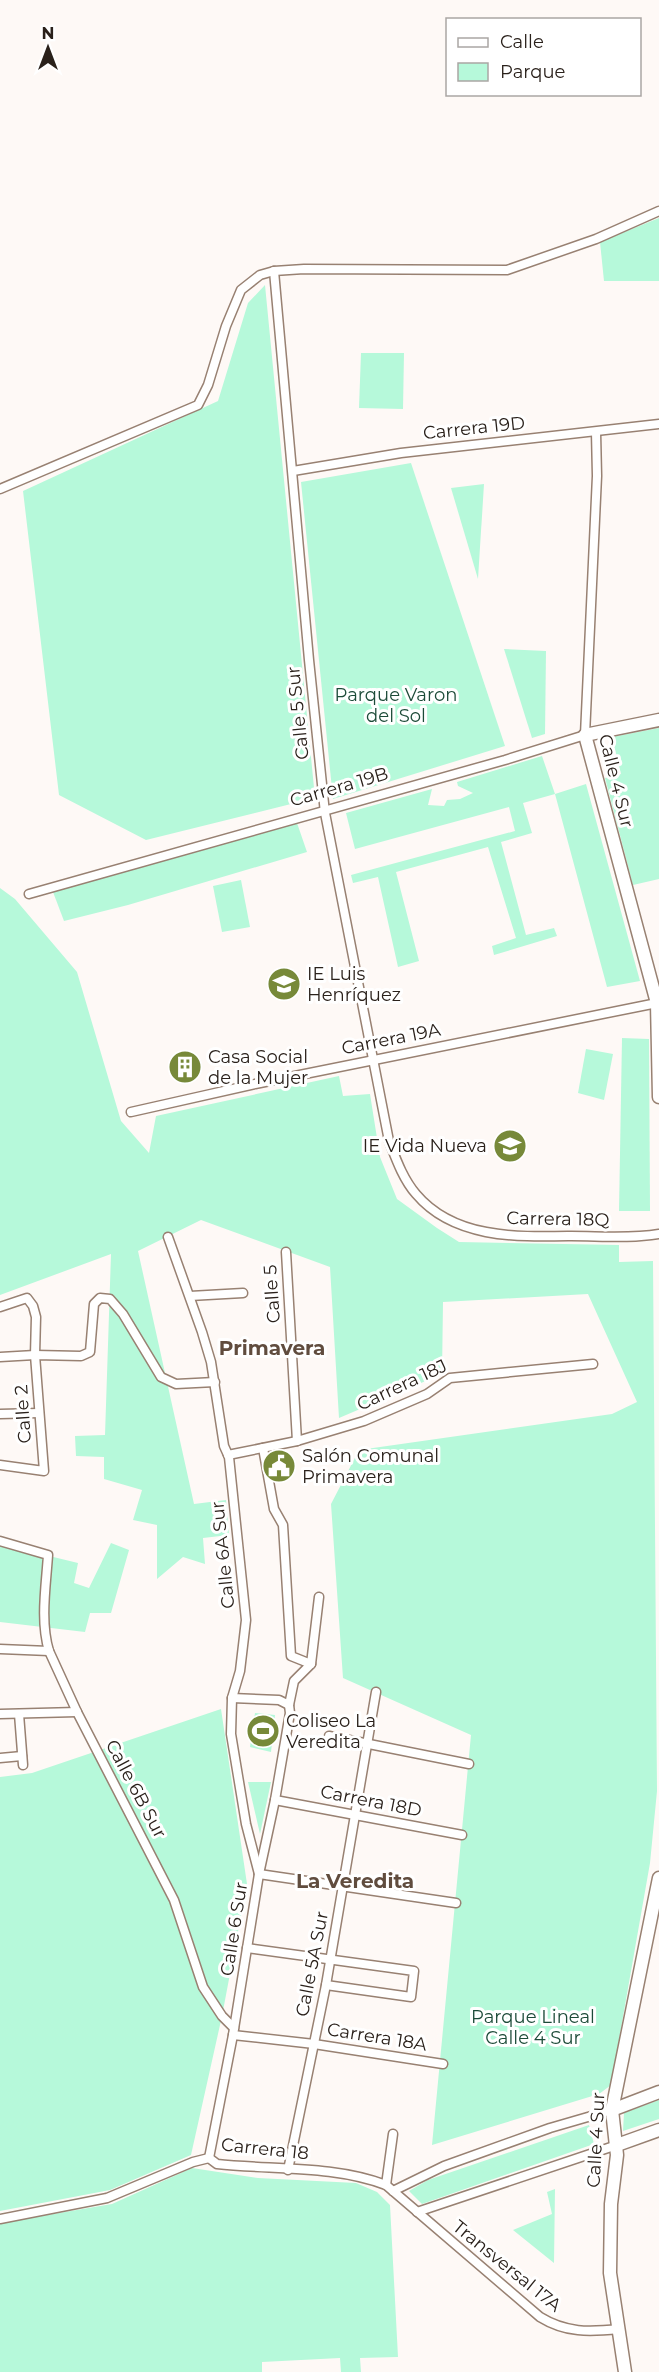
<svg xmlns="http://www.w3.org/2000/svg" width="659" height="2372" font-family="Montserrat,sans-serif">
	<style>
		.green { fill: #b6f9da }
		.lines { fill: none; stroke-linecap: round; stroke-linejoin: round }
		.street-casing { stroke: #988172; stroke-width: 11 }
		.secondary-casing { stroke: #988172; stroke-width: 15 }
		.street { stroke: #fff; stroke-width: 8 }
		.secondary { stroke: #fff; stroke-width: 12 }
		.labels { text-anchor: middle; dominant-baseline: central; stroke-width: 6; stroke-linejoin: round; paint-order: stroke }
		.street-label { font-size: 18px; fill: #2a211b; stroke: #fff }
		.park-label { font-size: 18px; fill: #1c4b38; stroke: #fff }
		.poi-label { font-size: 18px; fill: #2a211b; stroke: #fff; text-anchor: start }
		.neighbourhood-label { font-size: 20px; font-weight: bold; fill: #604c3e; stroke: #fff }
	</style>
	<rect width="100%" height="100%" fill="#fef9f6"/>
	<g class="green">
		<polygon points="659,218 659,281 604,281 600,242"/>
		<polygon points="265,285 315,798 146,840 59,795 23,491 218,401 248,303"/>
		<polygon points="361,353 404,353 403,409 359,408"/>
		<polygon points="411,463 505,746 333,799 301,482"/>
		<polygon points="484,484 478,579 451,488"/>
		<polygon points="504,649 546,651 545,734 532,738"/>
		<polygon points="659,728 659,879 633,885 605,778 621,774 612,737"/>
		<polygon points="542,756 555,794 586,784 640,981 607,987 555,794 523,803 532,833 501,842 526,935 554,928 557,936 494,955 492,946 516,938 488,847 396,872 419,961 398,967 378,877 353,883 351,875 515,831 509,807 355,849 346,813 432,789 428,805 444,806 447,800 460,799 473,793 458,786 457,782"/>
		<polygon points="297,823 307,852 128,905 64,921 53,892"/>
		<polygon points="241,880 250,927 222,932 213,886"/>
		<polygon points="0,888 15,899 77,972 121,1121 149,1153 156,1116 339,1076 343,1096 370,1094 380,1157 397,1199 437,1228 459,1242 619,1245 619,1262 653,1261 657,1791 650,1863 611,2085 599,2094 432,2145 471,1735 343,1678 331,1504 359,1450 612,1414 637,1402 588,1294 443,1302 442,1374 339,1418 330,1267 201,1220 138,1251 194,1504 226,1500 229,1535 203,1538 205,1564 183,1557 157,1579 157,1525 133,1520 142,1490 104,1479 104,1457 76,1456 75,1436 105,1435 111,1254 0,1295"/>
		<polygon points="622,1038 649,1039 650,1211 619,1211"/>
		<polygon points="586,1049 613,1054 604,1100 578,1093"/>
		<polygon points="111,1543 129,1550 111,1613 90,1613 85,1632 0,1622 0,1544 78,1563 74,1583 89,1588"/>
		<polygon points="221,1709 247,1884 222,2016 191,2155 110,2190 0,2211 0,1777 32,1773"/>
		<polygon points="255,1713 275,1715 271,1752 250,1747"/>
		<polygon points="248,1782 271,1782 260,1834"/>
		<polygon points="659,2100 659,2119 623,2131 624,2113"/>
		<polygon points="589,2125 594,2144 422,2204 409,2191 428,2180"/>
		<polygon points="192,2168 258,2178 356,2183 377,2192 390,2205 398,2357 360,2358 361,2372 341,2372 340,2358 262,2362 262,2372 0,2372 0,2223 112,2204"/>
		<polygon points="555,2189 554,2263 513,2230 552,2214 547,2192"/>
	</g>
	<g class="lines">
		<defs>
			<g id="street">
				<path d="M274,271L309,660L325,813L389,1141C396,1159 403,1179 416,1194C454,1239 517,1237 571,1236C600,1236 630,1239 659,1234"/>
				<polyline points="293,471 401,453 659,424"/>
				<polyline points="0,489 198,405 208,385 226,326 241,290 260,275 274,271 304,269 507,270 596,239 659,211"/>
				<polyline points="29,894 505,760 585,735 597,476 596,432"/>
				<polyline points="131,1112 255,1084 657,1003"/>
				<polyline points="168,1237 202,1332 211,1362 224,1446 229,1457 246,1620 240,1671 232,1698 231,1734 246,1824 259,1874"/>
				<polyline points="286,1252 297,1441"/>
				<polyline points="190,1296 243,1293"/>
				<polyline points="0,1307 27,1298 33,1306 36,1317 35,1355 44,1471 0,1465"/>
				<polyline points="0,1357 35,1355 81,1356 90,1352 94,1304 100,1298 110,1299 123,1314 161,1377 176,1384 215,1382"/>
				<polyline points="0,1414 39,1413"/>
				<polyline points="263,1448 274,1509 283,1525 291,1656 311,1664"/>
				<polyline points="228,1455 297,1441 364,1421 427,1394 450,1378 593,1364"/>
				<path d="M0,1541L48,1555C46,1586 40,1621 49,1651L77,1712L174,1900L203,1987L222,2016L234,2028"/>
				<polyline points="0,1649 49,1651"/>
				<polyline points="232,1698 279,1700 289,1705"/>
				<polyline points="0,1714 77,1712"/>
				<polyline points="19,1714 23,1765"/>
				<polyline points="329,1736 469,1764"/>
				<polyline points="0,1758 22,1756"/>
				<polyline points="275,1800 462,1835"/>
				<polyline points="259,1874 456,1903"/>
				<polyline points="247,1948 414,1971 411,1997 326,1985"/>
				<polyline points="233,2035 314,2044 443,2064"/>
				<polyline points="209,2158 233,2035 259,1874 275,1800 290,1713 289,1705 294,1681 311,1664 319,1597"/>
				<path d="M209,2158L217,2164C272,2170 334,2165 386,2185L540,2317C566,2333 589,2332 619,2329"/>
				<polyline points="288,2170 326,1985 376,1692"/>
				<polyline points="386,2185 393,2134"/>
				<polyline points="393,2191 444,2166 550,2128 612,2110"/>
				<polyline points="417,2212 617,2145"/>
				<polyline points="0,2219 107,2198 193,2162 209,2158"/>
			</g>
			<g id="secondary">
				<polyline points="659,720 585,735 657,1003 659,1097"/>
				<polyline points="612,2110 659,2092"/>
				<polyline points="617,2145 659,2130"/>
				<polyline points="625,2372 610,2273 611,2204 617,2155 612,2110 659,1878"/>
			</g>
		</defs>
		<use href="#street" class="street-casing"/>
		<use href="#secondary" class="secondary-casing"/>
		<use href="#street" class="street"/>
		<use href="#secondary" class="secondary"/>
	</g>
	<defs>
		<symbol id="school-disc" viewBox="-11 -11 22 22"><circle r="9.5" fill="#778939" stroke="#fff"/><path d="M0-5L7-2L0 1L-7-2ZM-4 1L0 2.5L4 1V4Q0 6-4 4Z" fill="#fff"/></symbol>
		<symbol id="building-disc" viewBox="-11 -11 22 22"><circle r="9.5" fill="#778939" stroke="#fff"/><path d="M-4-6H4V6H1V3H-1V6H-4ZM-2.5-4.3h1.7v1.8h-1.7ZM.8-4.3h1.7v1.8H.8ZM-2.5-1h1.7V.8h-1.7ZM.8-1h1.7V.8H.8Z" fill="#fff"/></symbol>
		<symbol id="civic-disc" viewBox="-11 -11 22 22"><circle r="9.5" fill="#778939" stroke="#fff"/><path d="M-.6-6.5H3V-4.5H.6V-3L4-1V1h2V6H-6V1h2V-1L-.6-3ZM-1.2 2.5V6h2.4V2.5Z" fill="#fff"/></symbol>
		<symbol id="stadium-disc" viewBox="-11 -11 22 22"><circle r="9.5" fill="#778939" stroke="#fff"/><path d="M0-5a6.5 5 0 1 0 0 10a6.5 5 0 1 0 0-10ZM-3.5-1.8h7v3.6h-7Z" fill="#fff"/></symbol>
	</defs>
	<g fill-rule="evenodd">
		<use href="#school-disc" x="265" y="965" width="38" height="38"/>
		<use href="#building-disc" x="166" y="1048" width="38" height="38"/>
		<use href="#school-disc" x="491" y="1127" width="38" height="38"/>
		<use href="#civic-disc" x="260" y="1447" width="38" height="38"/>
		<use href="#stadium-disc" x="244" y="1712" width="38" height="38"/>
	</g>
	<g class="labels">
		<g class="street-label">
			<text transform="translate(474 428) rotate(-6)">Carrera 19D</text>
			<text transform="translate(298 713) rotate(-96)">Calle 5 Sur</text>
			<text transform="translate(616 781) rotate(76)">Calle 4 Sur</text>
			<text transform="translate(339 787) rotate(-16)">Carrera 19B</text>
			<text transform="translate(391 1039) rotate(-11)">Carrera 19A</text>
			<text transform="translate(558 1219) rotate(1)">Carrera 18Q</text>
			<text transform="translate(272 1294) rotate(-94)">Calle 5</text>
			<text transform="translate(402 1385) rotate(-25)">Carrera 18J</text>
			<text transform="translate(23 1414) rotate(-94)">Calle 2</text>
			<text transform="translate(223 1555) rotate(-96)">Calle 6A Sur</text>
			<text transform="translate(136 1789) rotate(62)">Calle 6B Sur</text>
			<text transform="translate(371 1801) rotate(11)">Carrera 18D</text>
			<text transform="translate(234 1929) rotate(-81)">Calle 6 Sur</text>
			<text transform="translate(312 1964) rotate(-79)">Calle 5A Sur</text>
			<text transform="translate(377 2037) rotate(9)">Carrera 18A</text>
			<text transform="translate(596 2140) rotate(-87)">Calle 4 Sur</text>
			<text transform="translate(265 2149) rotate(6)">Carrera 18</text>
			<text transform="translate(507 2266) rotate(39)">Transversal 17A</text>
		</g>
		<g class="park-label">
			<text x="396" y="695">Parque Varon<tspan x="396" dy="21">del Sol</tspan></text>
			<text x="533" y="2017">Parque Lineal<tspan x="533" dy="21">Calle 4 Sur</tspan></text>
		</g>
		<g class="poi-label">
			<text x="307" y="974">IE Luis<tspan x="307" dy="21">Henríquez</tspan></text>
			<text x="208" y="1057">Casa Social<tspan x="208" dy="21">de la Mujer</tspan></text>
			<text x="487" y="1146" text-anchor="end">IE Vida Nueva</text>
			<text x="302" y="1456">Salón Comunal<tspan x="302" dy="21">Primavera</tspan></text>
			<text x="286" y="1721">Coliseo La<tspan x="286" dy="21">Veredita</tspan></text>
		</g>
		<g class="neighbourhood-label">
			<text x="272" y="1348">Primavera</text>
			<text x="355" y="1881">La Veredita</text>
		</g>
	</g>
	<rect x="446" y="18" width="195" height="78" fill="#ffffff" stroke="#aaa6a4" stroke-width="1.5"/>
	<rect x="458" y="38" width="30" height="9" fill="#ffffff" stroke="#aaa6a4" stroke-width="1.5"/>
	<text x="500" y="48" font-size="18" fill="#2a211b">Calle</text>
	<rect x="458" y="63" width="30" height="18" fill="#b6f9da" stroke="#aaa6a4" stroke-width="1.5"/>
	<text x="500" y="78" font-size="18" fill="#2a211b">Parque</text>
	<g transform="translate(48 48)" stroke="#ffffff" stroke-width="4.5" paint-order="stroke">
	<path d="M0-4.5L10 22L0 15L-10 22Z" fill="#2a211b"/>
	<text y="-9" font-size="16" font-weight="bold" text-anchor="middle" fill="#2a211b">N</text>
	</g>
</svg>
